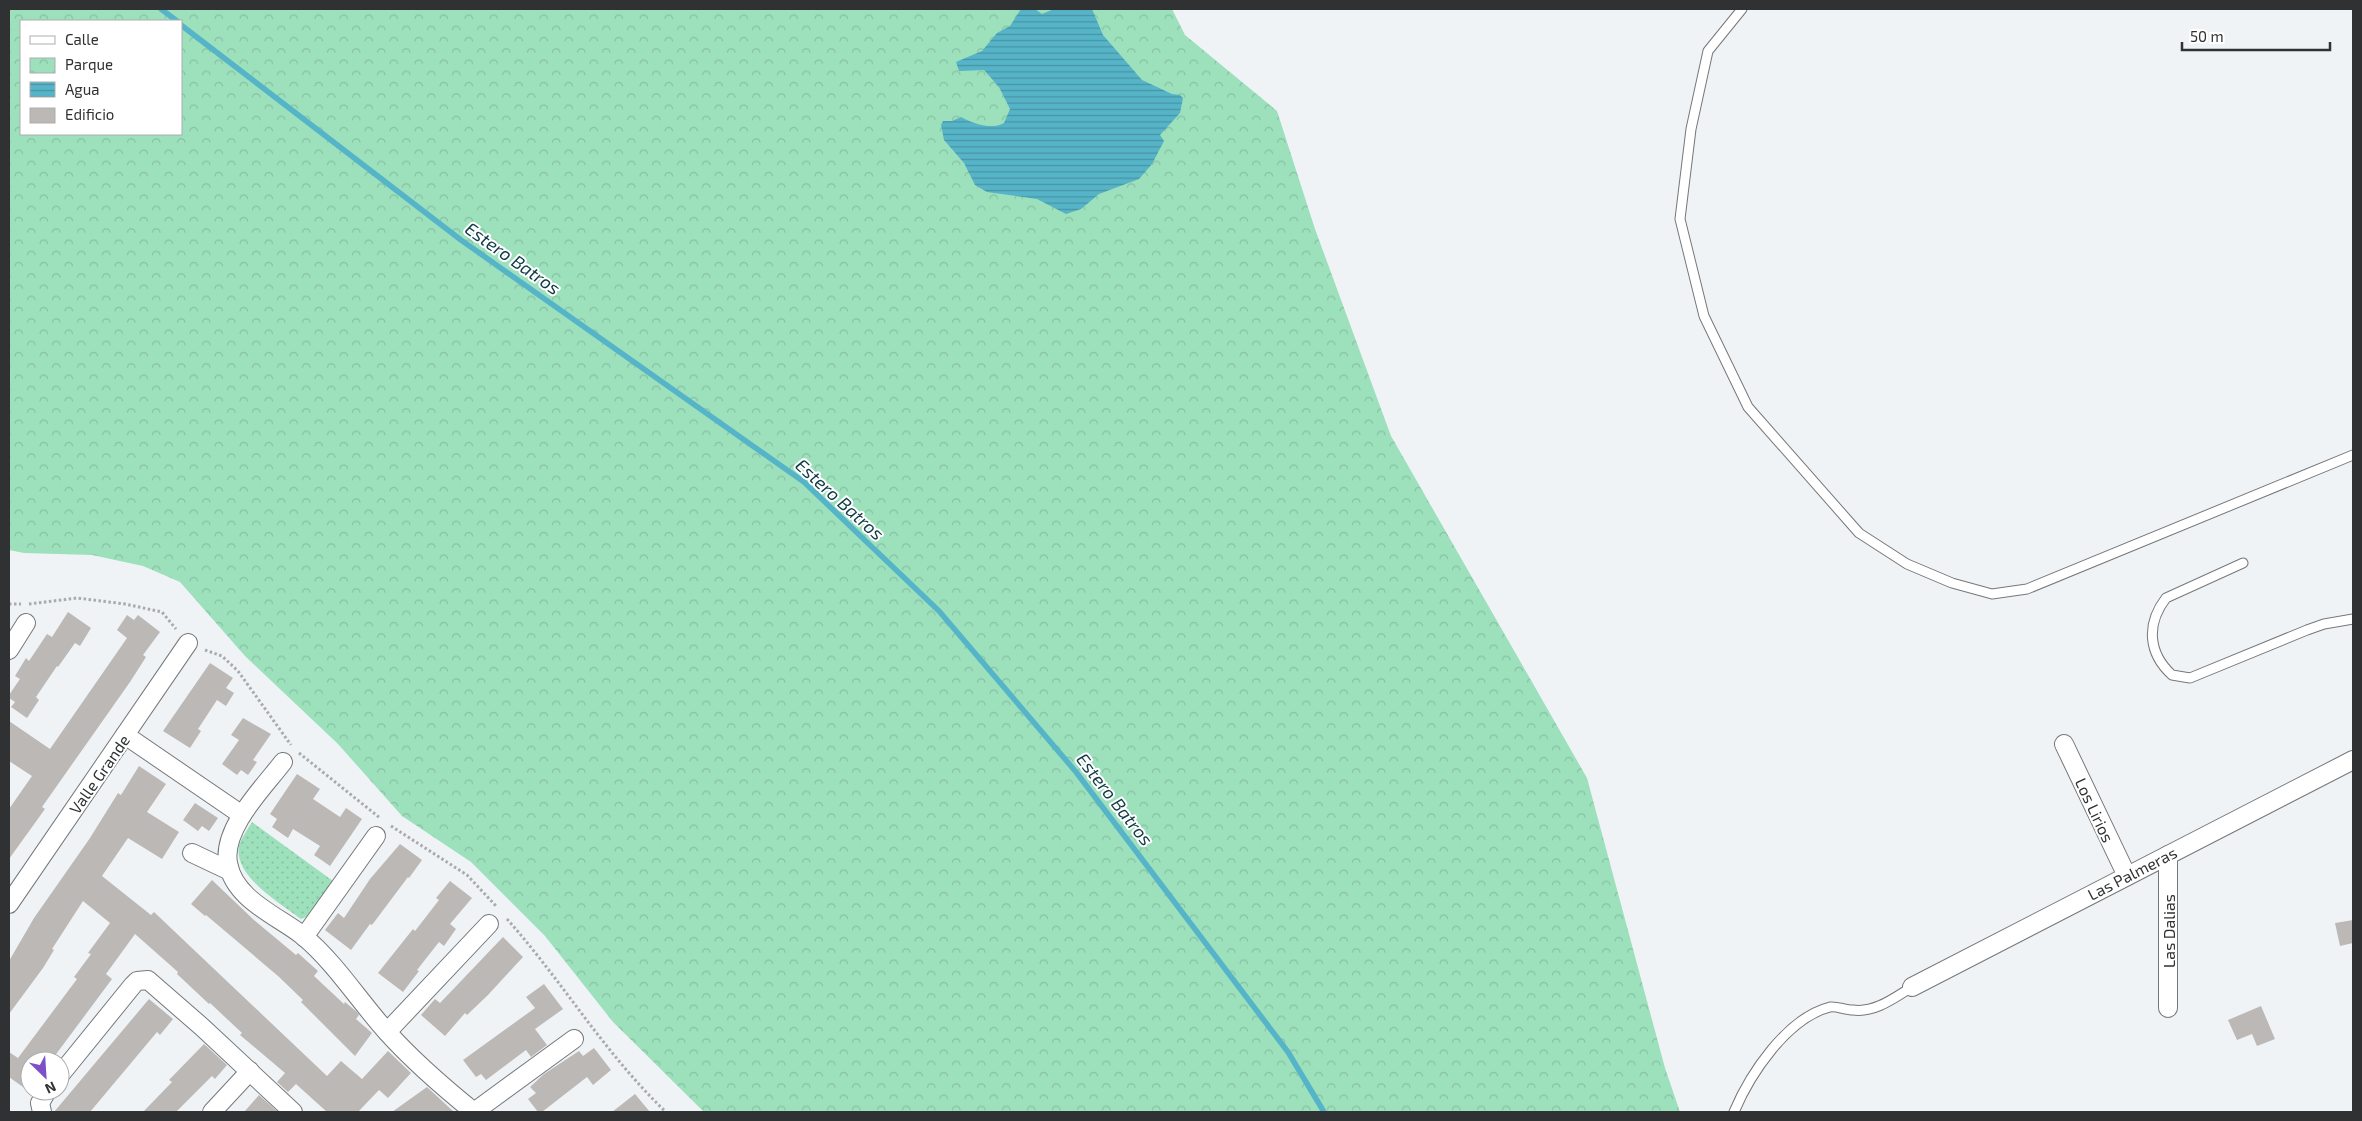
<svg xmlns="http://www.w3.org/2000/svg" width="2362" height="1121" font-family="'Exo 2',sans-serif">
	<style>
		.grass { fill: url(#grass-dots) }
		.park { fill: url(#park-crowns); fill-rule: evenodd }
		.water { fill: url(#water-rules) }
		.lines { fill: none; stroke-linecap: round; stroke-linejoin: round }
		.stream { stroke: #56b4c8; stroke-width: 5.5 }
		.building { fill: #bcb8b6 }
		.lane-casing { stroke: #75787a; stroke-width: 11 }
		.street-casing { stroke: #75787a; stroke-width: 20 }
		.path { stroke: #a8aaad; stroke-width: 3; stroke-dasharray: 2.5 2.5; stroke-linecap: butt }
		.lane { stroke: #fff; stroke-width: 9 }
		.street { stroke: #fff; stroke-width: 18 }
		.labels { text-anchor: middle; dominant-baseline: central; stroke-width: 4; stroke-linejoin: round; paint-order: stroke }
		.street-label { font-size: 16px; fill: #2f3132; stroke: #fff }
		.water-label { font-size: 18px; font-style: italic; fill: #0f3b45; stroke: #fff }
	</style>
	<defs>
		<pattern id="grass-dots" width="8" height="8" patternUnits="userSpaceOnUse" patternTransform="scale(1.25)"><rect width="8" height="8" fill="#9ce0bc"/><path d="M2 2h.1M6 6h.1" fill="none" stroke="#87c1a2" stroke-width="1.8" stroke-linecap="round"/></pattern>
		<pattern id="park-crowns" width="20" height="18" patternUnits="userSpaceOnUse" patternTransform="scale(1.25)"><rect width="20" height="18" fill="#9ce0bc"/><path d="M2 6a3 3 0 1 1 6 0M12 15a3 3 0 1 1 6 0" fill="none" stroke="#87c1a2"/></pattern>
		<pattern id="water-rules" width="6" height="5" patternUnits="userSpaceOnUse" patternTransform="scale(1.25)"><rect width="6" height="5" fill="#56b4c8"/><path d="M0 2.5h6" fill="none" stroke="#4893a3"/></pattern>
	</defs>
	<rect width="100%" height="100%" fill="#f0f3f6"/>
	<path class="grass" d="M252,822L333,881L306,917L301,919C280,903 233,876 239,846C241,838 248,829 252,822Z"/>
	<path class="park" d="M9,9H1172L1185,35L1277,111L1315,229L1391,436L1587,778L1665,1068L1680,1112H704L613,1022L545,936L471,862L402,816L338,744L245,656L180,582L143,566L92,555L24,553L9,550ZM21,21H181V134H21Z"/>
	<path class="water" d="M1021,9H1035L1042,14L1054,9H1092L1103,35L1142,80L1172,94L1180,95L1183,98L1180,113L1160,135L1164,141L1152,164L1139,179L1099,194L1081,209L1066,214L1037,199L987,192L975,185L964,163L944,140L941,125L943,121H952L961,117C974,124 991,130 1004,123L1010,109L999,87L984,70L959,71L956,62L982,51L997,33L1010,26Z"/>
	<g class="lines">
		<g class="stream">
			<polyline points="161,9 177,21"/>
			<polyline points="181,25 461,240 804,482 939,611 1076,772 1288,1052 1324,1112"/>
		</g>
	</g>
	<g class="building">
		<polygon points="68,612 91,628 80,646 75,643 58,667 57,666 36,697 39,700 27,718 11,707 15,702 9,698 9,695 20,679 15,676 26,658 29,661 47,634 52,637"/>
		<polygon points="127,615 134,620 138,615 160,632 143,655 146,657 130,682 42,807 45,809 9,859 9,809 32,776 9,761 9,721 50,749 127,638 117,630"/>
		<polygon points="210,663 233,678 226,688 234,693 226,706 217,700 198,729 201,731 190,748 163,731"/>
		<polygon points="243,718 271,734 253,760 257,762 248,775 241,770 237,775 222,764 239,740 231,735"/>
		<polygon points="139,766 166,784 147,812 179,832 162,859 128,838 102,876 151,915 154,912 327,1076 341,1061 362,1079 388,1051 411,1073 388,1098 379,1090 358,1112 327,1112 296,1084 288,1092 277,1082 285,1073 240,1035 242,1033 210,1003 209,1004 177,974 178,972 135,934 106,974 112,979 51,1061 30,1061 30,1092 9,1077 9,1052 18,1058 77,979 74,977 91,954 88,953 110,923 83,901 52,949 54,950 43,968 9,1014 9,961 34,918 90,838 118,793 121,795"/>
		<polygon points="297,774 320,789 313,799 340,817 346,808 362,819 330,866 314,855 320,846 293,829 288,838 272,827 277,819 270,814"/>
		<polygon points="195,803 218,818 209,831 202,826 198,831 183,820"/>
		<polygon points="400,844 422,860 409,878 408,877 372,925 370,924 351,950 325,930 338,913 344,918 370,879"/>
		<polygon points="212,880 254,920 296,955 298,953 318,971 314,976 344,1004 345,1002 357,1012 359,1015 356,1019 372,1033 355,1056 301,1002 303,1000 278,976 206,915 205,916 191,904"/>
		<polygon points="450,881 472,898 450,924 456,929 444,946 439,942 417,970 419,971 403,992 378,973 413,929 415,931 439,900 436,898"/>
		<polygon points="2353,920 2353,943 2340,946 2335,923"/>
		<polygon points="503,937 523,957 488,995 467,1015 465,1013 445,1036 421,1015 435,999 440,1003"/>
		<polygon points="544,984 563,1009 535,1029 547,1045 531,1057 526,1050 486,1080 481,1074 476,1077 463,1060 535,1008 526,997"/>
		<polygon points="149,999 173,1019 160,1035 157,1032 90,1112 54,1112"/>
		<polygon points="2261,1006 2275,1039 2257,1046 2252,1034 2237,1040 2228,1020"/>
		<polygon points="204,1044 227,1065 215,1079 212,1076 176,1112 143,1112 172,1082 169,1080"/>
		<polygon points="594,1048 611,1070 593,1085 587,1077 542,1112 538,1112 528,1099 536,1093 530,1087 544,1074 579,1051 583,1056"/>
		<polygon points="427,1087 454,1112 392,1112"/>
		<polygon points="635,1094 650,1112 612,1112"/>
		<polygon points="259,1095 278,1112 244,1112"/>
	</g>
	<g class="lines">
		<defs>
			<g id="lane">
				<polyline points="1742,9 1708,51 1691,129 1680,219 1704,316 1748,407 1859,533 1907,564 1952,583 1992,594 2027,589 2353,455"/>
				<path d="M2243,563L2166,598C2146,624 2148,653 2172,675L2190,678L2307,630L2324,624L2353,619"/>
				<path d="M1734,1112C1750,1074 1787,1018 1830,1007C1837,1006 1845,1010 1853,1010C1875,1013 1894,998 1912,987"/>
			</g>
			<g id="street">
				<polyline points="9,650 26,623"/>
				<polyline points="125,735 242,815"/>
				<polyline points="2064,744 2127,876"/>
				<path d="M283,762C264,787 222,828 228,863C234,899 276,915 302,935C335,962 359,1001 387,1032C414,1062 443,1087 474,1112"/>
				<polyline points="192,853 230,871"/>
				<polyline points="9,904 188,643"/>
				<polyline points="304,937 376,836"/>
				<polyline points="1912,987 2353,760"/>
				<polyline points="2168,1008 2168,855"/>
				<polyline points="387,1032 489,924"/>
				<polyline points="60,1075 133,985 137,981 148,980 202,1027 293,1112"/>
				<polyline points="42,1112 40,1103 47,1091"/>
				<polyline points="212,1112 250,1071"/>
				<polyline points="474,1112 574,1039"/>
			</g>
		</defs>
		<use href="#lane" class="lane-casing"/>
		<use href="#street" class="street-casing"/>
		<g class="path">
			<polyline points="9,604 21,604"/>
			<polyline points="29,604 77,598 125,604 162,612 176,629"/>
			<polyline points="205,650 222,656 238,671 291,745"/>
			<polyline points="299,753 380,818"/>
			<polyline points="391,826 467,875 496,906"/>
			<path d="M507,919C563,982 605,1054 666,1112"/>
		</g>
		<use href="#lane" class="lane"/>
		<use href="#street" class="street"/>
	</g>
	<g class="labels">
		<g class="street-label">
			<text transform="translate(99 774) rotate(-55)">Valle Grande</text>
			<text transform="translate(2095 810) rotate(65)">Los Lirios</text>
			<text transform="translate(2132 873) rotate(-27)">Las Palmeras</text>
			<text transform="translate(2168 931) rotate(-90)">Las Dalias</text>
		</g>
		<g class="water-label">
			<text transform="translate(513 258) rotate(35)">Estero Batros</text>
			<text transform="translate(840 499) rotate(42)">Estero Batros</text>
			<text transform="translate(1115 799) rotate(52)">Estero Batros</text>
		</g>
	</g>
	<rect width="2362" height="1121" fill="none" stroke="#2f3132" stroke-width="20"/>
	<rect x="20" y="20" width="162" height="115" fill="#ffffff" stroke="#acadad"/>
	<rect x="30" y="36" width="25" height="8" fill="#ffffff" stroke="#acadad"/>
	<text x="65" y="45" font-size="15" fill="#2f3132">Calle</text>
	<rect x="30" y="58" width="25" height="15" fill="url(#park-crowns)" stroke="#acadad"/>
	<text x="65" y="70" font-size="15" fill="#2f3132">Parque</text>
	<rect x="30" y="82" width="25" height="15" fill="url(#water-rules)" stroke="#acadad"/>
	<text x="65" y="95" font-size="15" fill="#2f3132">Agua</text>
	<rect x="30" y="108" width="25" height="15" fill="#bcb8b6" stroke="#acadad"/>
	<text x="65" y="120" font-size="15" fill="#2f3132">Edificio</text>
	<g transform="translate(45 1076) rotate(155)"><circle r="24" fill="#ffffff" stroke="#acadad"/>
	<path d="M0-4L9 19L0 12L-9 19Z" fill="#7c50c9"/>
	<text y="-8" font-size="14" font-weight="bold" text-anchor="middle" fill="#2f3132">N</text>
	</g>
	<path d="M2182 42v8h148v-8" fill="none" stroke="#2f3132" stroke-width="2.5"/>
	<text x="2190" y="42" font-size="15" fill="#2f3132" stroke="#ffffff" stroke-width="4" paint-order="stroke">50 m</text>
</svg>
